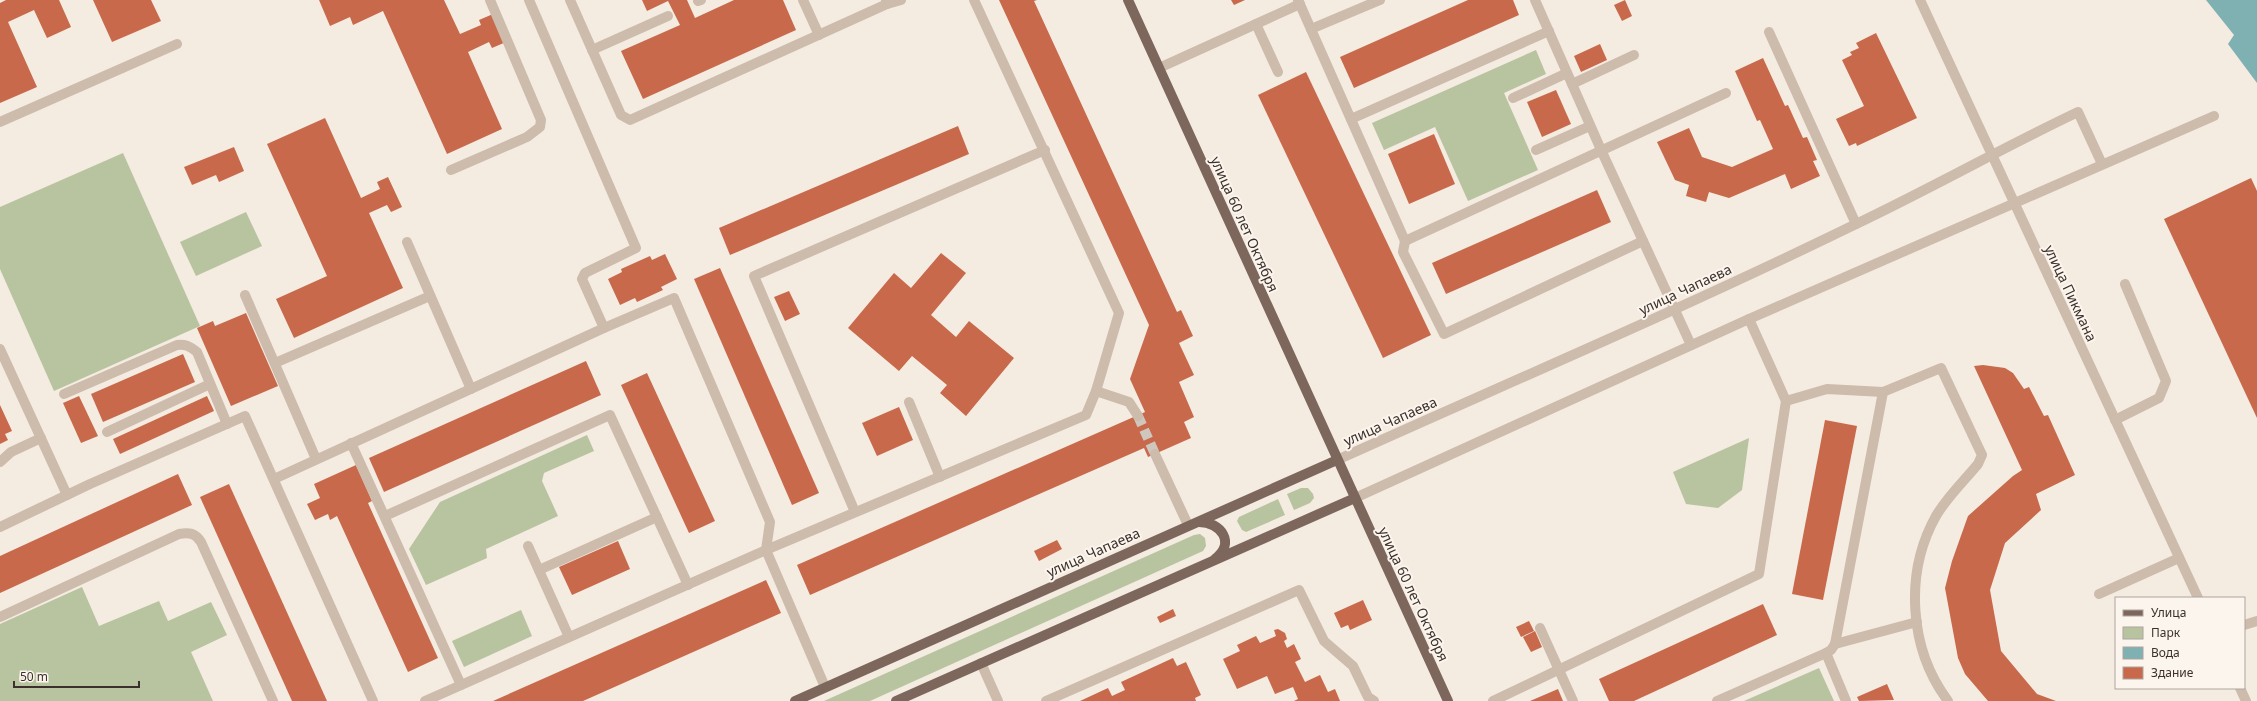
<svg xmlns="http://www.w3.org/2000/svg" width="2257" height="701" font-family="'Noto Sans',sans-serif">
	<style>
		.green { fill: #b8c4a0 }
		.water { fill: #7fb0b2 }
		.building { fill: #c8694b }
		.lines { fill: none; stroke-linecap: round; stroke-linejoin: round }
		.minor-tunnel { stroke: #cfc6bd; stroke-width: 10; stroke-dasharray: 10 5; stroke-linecap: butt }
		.minor { stroke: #cdbbac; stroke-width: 10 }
		.major { stroke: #7d675c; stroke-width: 10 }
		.labels { text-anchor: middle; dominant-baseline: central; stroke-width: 4; stroke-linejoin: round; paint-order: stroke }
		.street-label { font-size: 14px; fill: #3b302b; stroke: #fbf5ee }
	</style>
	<rect width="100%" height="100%" fill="#f4ebe1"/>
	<g class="green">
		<polygon points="1536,50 1546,74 1504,93 1538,170 1468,201 1435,127 1384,150 1372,123"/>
		<polygon points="123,153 200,326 54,391 0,269 0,207"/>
		<polygon points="246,212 262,246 196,276 180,242"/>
		<polygon points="587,435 594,451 544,473 542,481 558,516 486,549 487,558 426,585 409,549 440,502"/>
		<polygon points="1749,438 1742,490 1718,508 1686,504 1673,472"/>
		<polygon points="1301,488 1308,488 1313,494 1314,498 1310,503 1294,510 1287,494"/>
		<polygon points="1278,499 1285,515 1246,532 1242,530 1237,521 1239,517"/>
		<polygon points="1200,534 1205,538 1206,546 1203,551 870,701 824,701 1194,535"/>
		<polygon points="82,587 99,626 159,601 168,621 211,602 227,635 191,652 213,701 0,701 0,624"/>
		<polygon points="521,610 532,636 464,667 452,641"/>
		<polygon points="1819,668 1834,701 1744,701"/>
	</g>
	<polygon class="water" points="2206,0 2257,0 2257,83 2228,44 2234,35"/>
	<g class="building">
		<polygon points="6,0 59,0 71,27 47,38 34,10 8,22 37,87 0,103 0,3"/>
		<polygon points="93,0 151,0 161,21 112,42"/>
		<polygon points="319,0 444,0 460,34 481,25 479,20 493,14 506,42 492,48 489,42 468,52 502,129 447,154 383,11 353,25 350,17 330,26"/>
		<polygon points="642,0 687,0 695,18 734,0 783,0 796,30 643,99 621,51 680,25 668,1 647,11"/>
		<polygon points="999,0 1037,0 1034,1 1177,312 1181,310 1193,336 1179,343 1194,375 1179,382 1194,417 1184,422 1191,438 1148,457 1144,448 810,595 797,565 1145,412 1130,379 1149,325"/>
		<polygon points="1231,0 1245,0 1234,5"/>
		<polygon points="1468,0 1513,0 1519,15 1354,88 1340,57"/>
		<polygon points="1625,0 1632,16 1622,21 1614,5"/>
		<polygon points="1876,33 1917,118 1857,146 1856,143 1849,146 1836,119 1864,106 1842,60 1852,55 1850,52 1859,48 1856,43"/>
		<polygon points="1600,44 1607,60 1581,72 1574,56"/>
		<polygon points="1763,58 1785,106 1788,105 1803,138 1807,137 1817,160 1813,161 1820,176 1791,189 1785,174 1729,198 1709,192 1706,202 1686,196 1689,185 1675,180 1657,142 1689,128 1702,157 1732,167 1773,149 1760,120 1757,121 1735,71"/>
		<polygon points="1306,72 1431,335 1383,358 1258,95"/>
		<polygon points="1556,90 1571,124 1542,137 1527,102"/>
		<polygon points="325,118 361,198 380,189 377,182 388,177 402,207 391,212 387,205 369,213 403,288 294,338 276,299 327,276 267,144"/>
		<polygon points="958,126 969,154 730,255 719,228"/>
		<polygon points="1434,134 1455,184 1409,204 1388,154"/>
		<polygon points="234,147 244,171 219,182 216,175 192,185 184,167"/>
		<polygon points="2251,178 2257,191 2257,418 2164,219"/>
		<polygon points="1597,190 1611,222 1446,294 1432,263"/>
		<polygon points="941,253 966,273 931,315 956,337 969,321 1014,358 966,416 940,393 947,385 912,356 899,371 848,328 894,273 911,288"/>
		<polygon points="665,254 677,279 661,287 663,290 637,302 635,298 620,305 608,279 622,272 621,269 650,256 652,260"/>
		<polygon points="720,268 819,493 792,505 694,279"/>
		<polygon points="789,291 800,314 785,321 774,297"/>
		<polygon points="246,313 278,386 231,406 197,328 213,321 215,326"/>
		<polygon points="183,354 195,382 103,422 91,394"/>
		<polygon points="586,361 601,395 384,492 369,458"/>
		<polygon points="1983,365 2005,368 2013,373 2024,389 2029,387 2044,416 2048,415 2075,475 2036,494 2041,510 2005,543 1990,590 2001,651 2037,694 2056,701 1988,701 1965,674 1958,658 1945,588 1952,561 1968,516 2013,476 2022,470 1974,366"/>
		<polygon points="647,373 715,521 689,533 621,385"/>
		<polygon points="79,396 98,436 81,443 63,403"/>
		<polygon points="207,396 214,411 120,454 113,439"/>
		<polygon points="0,405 12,431 5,434 8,440 0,444"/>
		<polygon points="899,407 913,440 877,456 862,423"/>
		<polygon points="1825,420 1857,426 1823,600 1792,594"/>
		<polygon points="356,465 372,501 368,503 438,658 408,672 337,516 330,520 328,514 315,520 307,504 320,498 314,484"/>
		<polygon points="178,474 192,505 0,593 0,556"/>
		<polygon points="229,484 327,701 292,701 200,497"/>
		<polygon points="1057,540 1062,549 1039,561 1034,551"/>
		<polygon points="618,541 630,569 572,595 559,567"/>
		<polygon points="766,580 781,613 583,701 493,701"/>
		<polygon points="1363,600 1372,620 1350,630 1348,625 1341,628 1334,613"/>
		<polygon points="1763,604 1777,635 1634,701 1609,701 1599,679"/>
		<polygon points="1173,609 1176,616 1160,623 1157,617"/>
		<polygon points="1529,621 1534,631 1521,637 1516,627"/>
		<polygon points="1278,629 1285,633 1287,639 1284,641 1287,648 1294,644 1301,659 1295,662 1305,682 1320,675 1328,692 1335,689 1340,701 1294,701 1298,699 1293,687 1275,694 1267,676 1237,689 1223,659 1240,651 1237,645 1256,636 1260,643 1276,636 1274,630"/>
		<polygon points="1535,631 1542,647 1531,652 1523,637"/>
		<polygon points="1173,658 1177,666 1186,662 1201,695 1195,698 1196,701 1080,701 1108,688 1112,696 1125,690 1121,682"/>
		<polygon points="1887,684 1894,700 1859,701 1857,697"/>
		<polygon points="1558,689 1563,701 1530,701"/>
	</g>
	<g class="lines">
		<polyline class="minor-tunnel" points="1138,416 1155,454"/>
		<g class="minor">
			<polyline points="570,0 621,115 630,120 887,4"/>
			<polyline points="803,0 819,35"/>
			<polyline points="886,0 887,4 901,0"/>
			<polyline points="1298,0 1405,241 1726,93"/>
			<polyline points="1535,0 1602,152 1691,345"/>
			<polyline points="1920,0 2198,598"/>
			<polyline points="698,1 701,0"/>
			<polyline points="1256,24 1278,72"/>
			<polyline points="1311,29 1380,0"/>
			<polyline points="1769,32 1856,224"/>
			<polyline points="592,50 668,16"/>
			<polyline points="1159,68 1300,4"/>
			<polyline points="1572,84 1634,55"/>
			<polyline points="1513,98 1567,73"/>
			<polyline points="1351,119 1549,31"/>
			<polyline points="0,122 177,44"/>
			<polyline points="1536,150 1590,126"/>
			<polyline points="451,170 527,137 540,127 541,120 490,0"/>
			<polyline points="1405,241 1403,252 1444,334 1643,241"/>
			<polyline points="407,242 471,389"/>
			<polyline points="245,295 316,459"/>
			<polyline points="0,349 67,495"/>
			<polyline points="275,363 430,296"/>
			<polyline points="1096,391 1129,402 1138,416"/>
			<path d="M1883,392L1941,368L1982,455L1978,464C1964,481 1947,497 1936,516C1904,573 1909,649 1948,701"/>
			<path d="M64,394L177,345C185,344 190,346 197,352L227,424"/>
			<polyline points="909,402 940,477"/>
			<polyline points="2115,420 2159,398 2166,381 2125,284"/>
			<polyline points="107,432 210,384"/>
			<polyline points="351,443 461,685"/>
			<polyline points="1155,454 1188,525"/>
			<path d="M1337,460C1510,382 1684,308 1854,225C1930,189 2002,148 2078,112L2102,164"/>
			<polyline points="0,462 11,452 41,438"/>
			<polyline points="274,479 604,328 582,279 585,273 636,248 529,0"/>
			<polyline points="1355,498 1749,319 2214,116"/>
			<polyline points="855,512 754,276 1045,150"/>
			<polyline points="385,516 610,415 688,585"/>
			<polyline points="0,527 90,484 245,416 373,701"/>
			<polyline points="528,546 569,637"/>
			<polyline points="539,570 657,517"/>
			<polyline points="2099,594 2179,558"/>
			<path d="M0,617L179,534C189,532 195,533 201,542L273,701"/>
			<polyline points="2244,625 2257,621"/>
			<polyline points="1540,628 1573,701"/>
			<polyline points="1835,644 1917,622"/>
			<polyline points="1826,653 1846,701"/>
			<polyline points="981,663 998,701"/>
			<polyline points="825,687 766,550 1086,415 1096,391 1119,313 974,0"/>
			<polyline points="2240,688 2246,701"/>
			<polyline points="425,701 766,550 770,522 674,298 604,328"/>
			<polyline points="1046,701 1299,590 1324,641 1353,666 1368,697 1374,701"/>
			<polyline points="1493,701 1759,574 1786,401 1749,319"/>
			<polyline points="1717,701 1826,653 1831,650 1835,644 1883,392 1827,389 1786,401"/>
		</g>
		<g class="major">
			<polyline points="1128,0 1448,701"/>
			<path d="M1199,522C1221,522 1236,543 1215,559"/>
			<polyline points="795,701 1337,460"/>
			<polyline points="896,701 1355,498"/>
		</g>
	</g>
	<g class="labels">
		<g class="street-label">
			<text transform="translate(1245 224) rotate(66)">улица 60 лет Октября</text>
			<text transform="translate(1685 289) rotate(-25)">улица Чапаева</text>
			<text transform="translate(2071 293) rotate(65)">улица Пикмана</text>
			<text transform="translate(1390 421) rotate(-24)">улица Чапаева</text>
			<text transform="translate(1093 552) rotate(-24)">улица Чапаева</text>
			<text transform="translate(1414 594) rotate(65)">улица 60 лет Октября</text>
		</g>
	</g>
	<rect x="2115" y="597" width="130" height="92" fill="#fbf5ee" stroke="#aea6a0"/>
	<rect x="2123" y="610" width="20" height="6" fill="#7d675c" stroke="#aea6a0"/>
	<text x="2151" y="617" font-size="12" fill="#3b302b">Улица</text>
	<rect x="2123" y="627" width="20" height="12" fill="#b8c4a0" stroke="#aea6a0"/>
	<text x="2151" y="637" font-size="12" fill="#3b302b">Парк</text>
	<rect x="2123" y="647" width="20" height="12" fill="#7fb0b2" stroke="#aea6a0"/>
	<text x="2151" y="657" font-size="12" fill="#3b302b">Вода</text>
	<rect x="2123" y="667" width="20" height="12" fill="#c8694b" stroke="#aea6a0"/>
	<text x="2151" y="677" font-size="12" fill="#3b302b">Здание</text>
	<path d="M14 681v6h125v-6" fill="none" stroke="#3b302b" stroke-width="2"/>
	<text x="20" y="681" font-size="12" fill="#3b302b" stroke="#fbf5ee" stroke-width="3" paint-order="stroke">50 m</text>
</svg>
